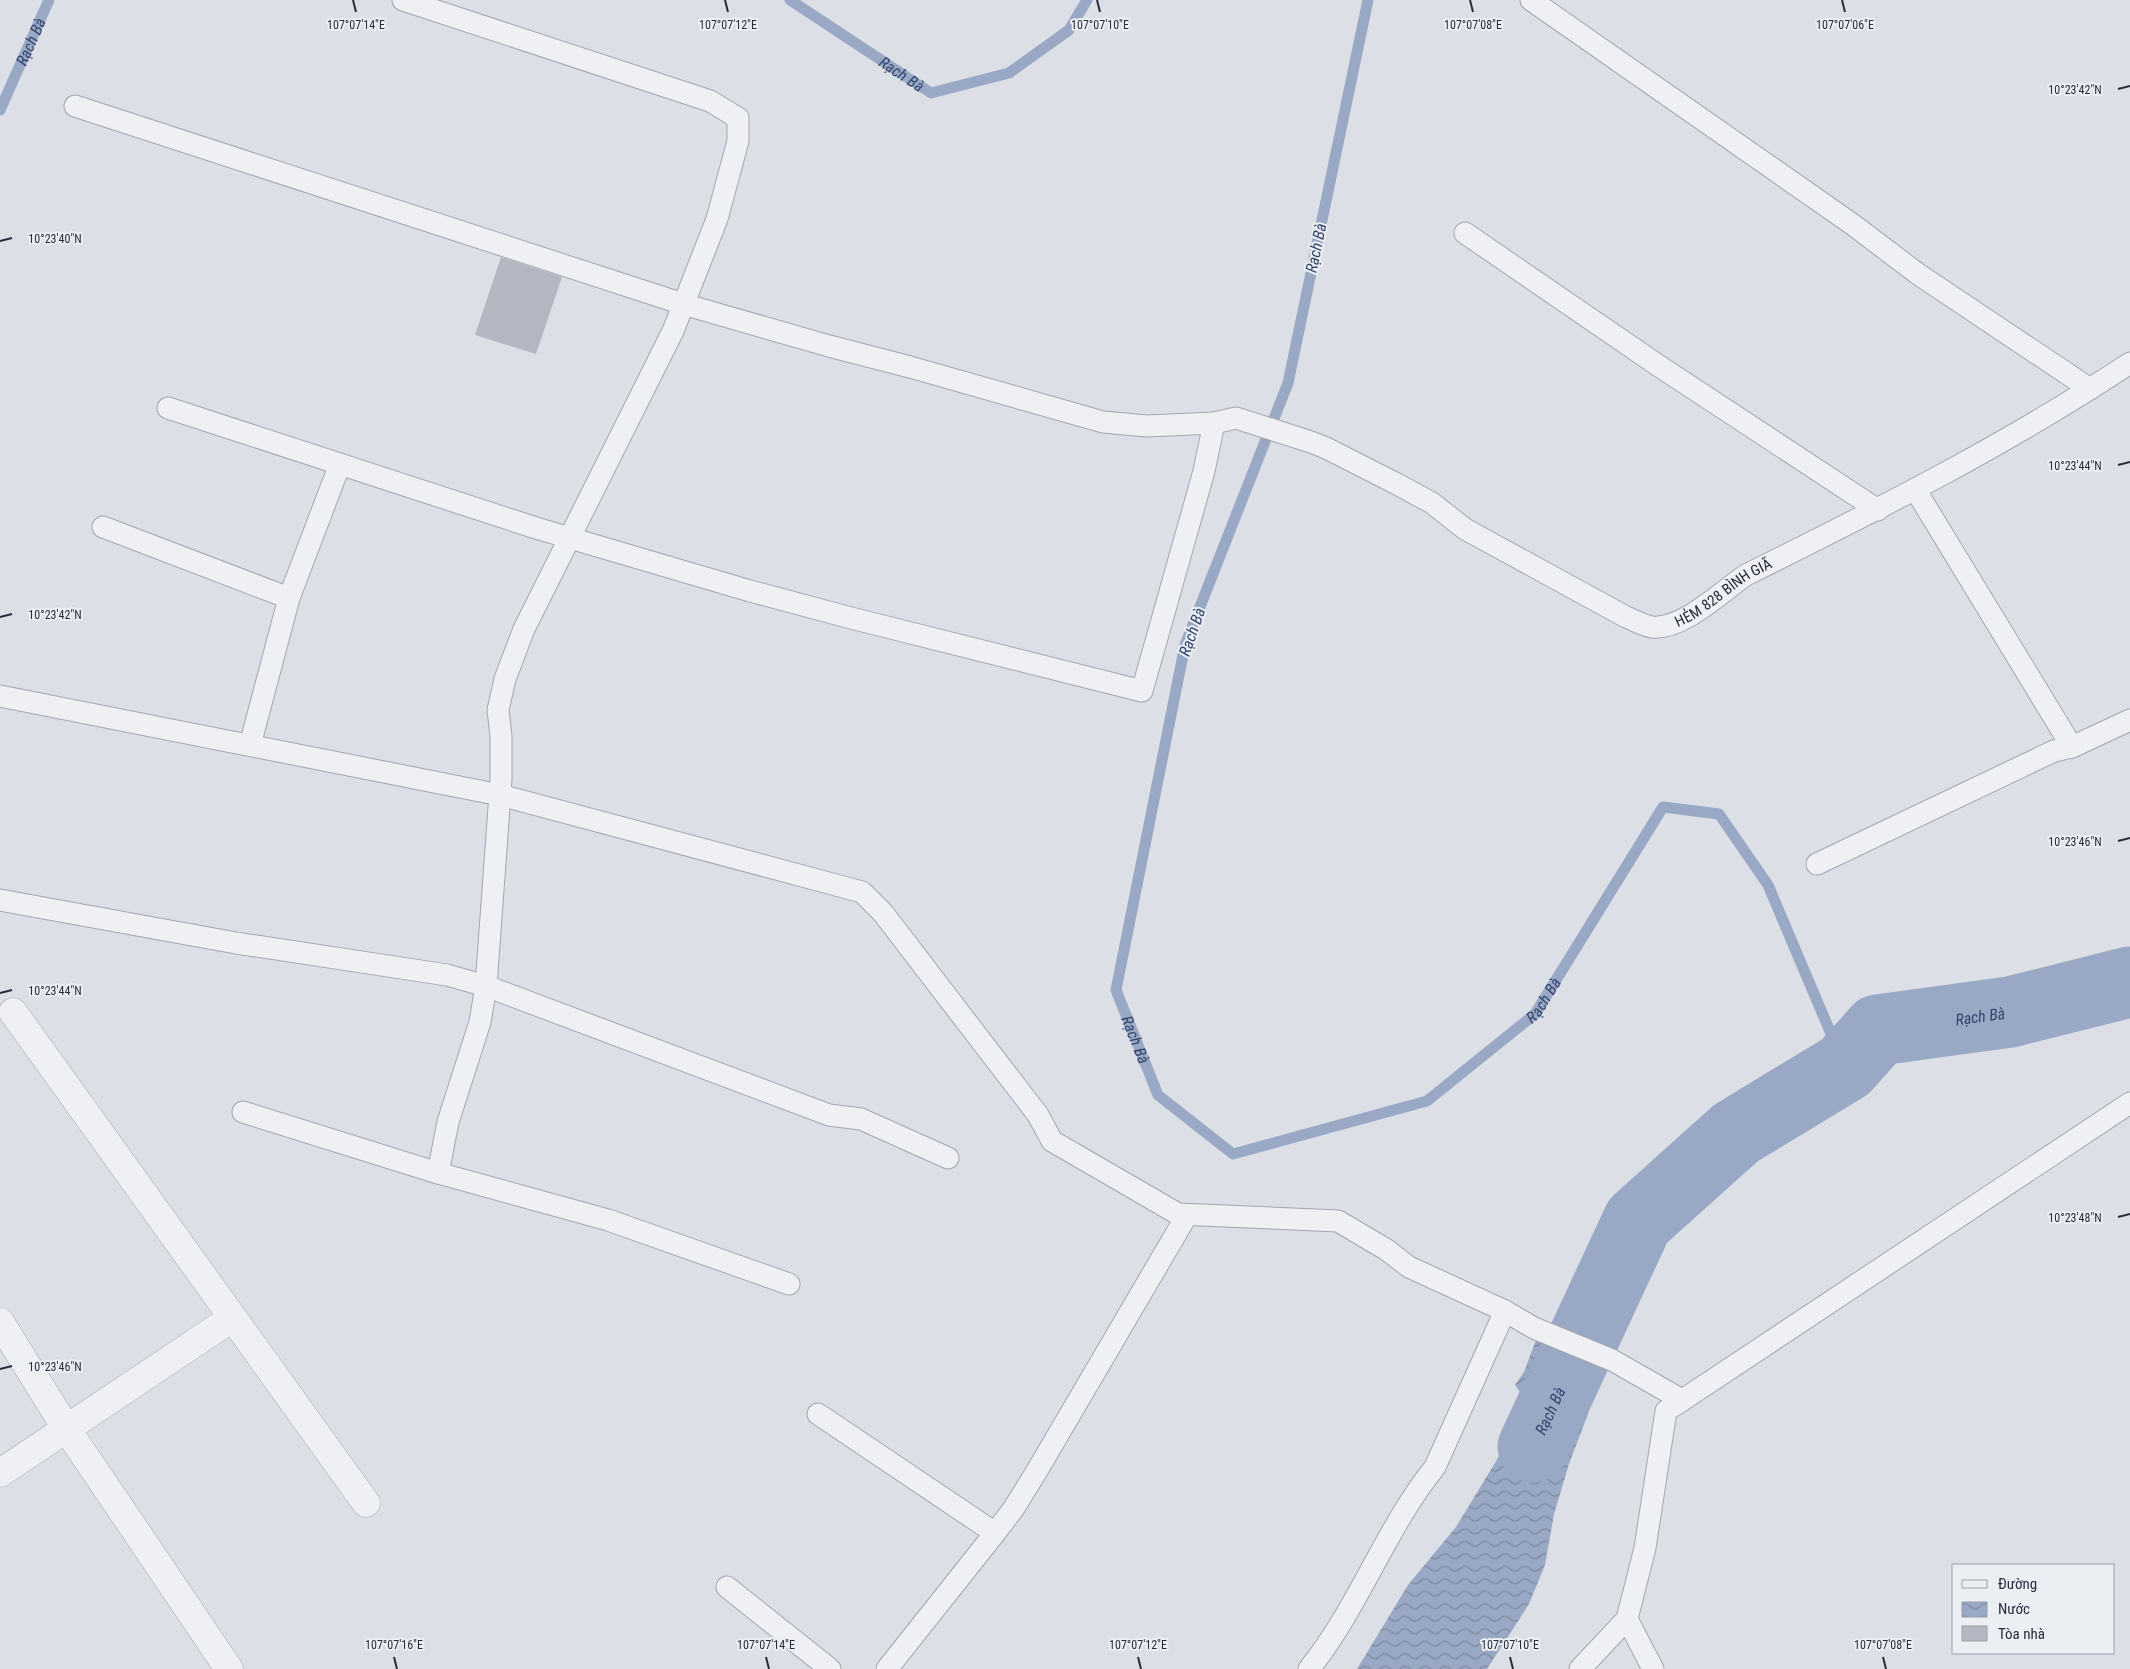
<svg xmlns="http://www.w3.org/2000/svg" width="2130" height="1669" font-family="'Roboto Condensed',sans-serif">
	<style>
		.water { fill: url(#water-waves) }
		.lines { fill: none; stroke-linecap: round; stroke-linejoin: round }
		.stream { stroke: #99a8c4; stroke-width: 11 }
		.river { stroke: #99a8c4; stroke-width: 71 }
		.building { fill: #b4b7c2 }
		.lane-casing { stroke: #a2a6af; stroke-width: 23 }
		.street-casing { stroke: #a2a6af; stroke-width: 29 }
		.lane { stroke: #eff0f4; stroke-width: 21 }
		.street { stroke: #eff0f4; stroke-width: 28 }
		.ticks { fill: none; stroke: #272c3b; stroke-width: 2 }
		.labels { text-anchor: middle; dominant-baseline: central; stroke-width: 4; stroke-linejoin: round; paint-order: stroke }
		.street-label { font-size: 15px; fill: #272c3b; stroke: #ebeef3 }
		.water-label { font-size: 16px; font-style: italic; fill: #33456c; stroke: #ebeef3 }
		.ticks-label { font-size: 12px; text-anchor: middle; fill: #272c3b; stroke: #ebeef3; stroke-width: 4; stroke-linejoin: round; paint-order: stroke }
	</style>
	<defs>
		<pattern id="water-waves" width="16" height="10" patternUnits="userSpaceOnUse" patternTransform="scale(1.25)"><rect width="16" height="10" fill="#99a8c4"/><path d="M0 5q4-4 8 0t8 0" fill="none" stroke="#7d89a0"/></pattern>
	</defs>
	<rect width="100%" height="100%" fill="#dcdfe6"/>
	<polygon class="water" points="1536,1340 1593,1365 1588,1414 1569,1464 1554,1514 1545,1565 1529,1604 1487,1669 1357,1669 1408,1585 1456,1527 1512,1435 1526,1400 1515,1385 1524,1372"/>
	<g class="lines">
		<g class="stream">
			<path id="s1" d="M790,0L931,93L1009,73L1069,30L1087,0"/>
			<path id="s2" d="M1368,0L1288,383L1185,645L1116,990L1158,1095L1233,1154L1427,1101L1535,1014L1663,807L1719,814L1768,885L1845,1067"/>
			<path id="s3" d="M0,110L49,0"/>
		</g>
		<path class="river" id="s4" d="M1533,1447L1638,1221L1736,1133L1845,1067L1878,1030L2010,1012L2130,982"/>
	</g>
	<polygon class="building" points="501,257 562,277 536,354 475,335"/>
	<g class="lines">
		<defs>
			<g id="lane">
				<polyline points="403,0 710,101 738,118 738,141 717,219 673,331 524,629 505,679 498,710 501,736 501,780 486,986 480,1022 448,1122 438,1173"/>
				<polyline points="1531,0 1852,224 1918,274 2090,389"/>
				<path id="s5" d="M75,106L683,304L829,346L910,367L1103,422L1147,426L1214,423L1236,418L1311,442L1326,448L1397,484L1432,503L1465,529L1626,617C1634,620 1644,626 1652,627C1683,630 1722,591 1746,575C1877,510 2008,444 2130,363"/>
				<polyline points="1465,233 1659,366 1878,510"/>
				<polyline points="168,408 536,528 750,591 851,618 1142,691 1204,471 1214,423"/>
				<polyline points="1915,489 2072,747"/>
				<polyline points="103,527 289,598"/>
				<polyline points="0,696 500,795 862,892 883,913 1038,1115 1052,1141 1178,1214 1338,1221 1387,1250 1409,1267 1505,1311 1534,1328 1612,1360 1682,1400"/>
				<polyline points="250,745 289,598 340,464"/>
				<polyline points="1817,864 2054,751 2072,747 2130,720"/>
				<polyline points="0,900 236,943 447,975 486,986 829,1115 861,1119 948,1158"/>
				<polyline points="243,1112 438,1173 608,1220 789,1284"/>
				<polyline points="818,1414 995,1533 1014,1508 1038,1469 1187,1215"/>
				<polyline points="727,1587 830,1669"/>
				<polyline points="1627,1619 1653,1669"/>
				<polyline points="887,1669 995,1533"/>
				<path d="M1309,1669C1359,1607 1385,1529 1435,1467L1505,1311"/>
				<polyline points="1580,1669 1627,1619 1645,1548 1666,1411 2130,1103"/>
			</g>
			<g id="street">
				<polyline points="13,1012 366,1503"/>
				<polyline points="0,1322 66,1428 229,1669"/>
				<polyline points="0,1473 232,1318"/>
			</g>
		</defs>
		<use href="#lane" class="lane-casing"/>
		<use href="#street" class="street-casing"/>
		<use href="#lane" class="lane"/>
		<use href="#street" class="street"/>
	</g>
	<path class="ticks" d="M353,0L356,12M725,0L728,12M1097,0L1100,12M1470,0L1473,12M1842,0L1845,12M2118,89L2130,86M0,241L12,238M2118,465L2130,462M0,617L12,614M2118,841L2130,838M0,993L12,990M2118,1217L2130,1214M0,1369L12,1366M394,1657L397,1669M766,1657L769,1669M1138,1657L1141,1669M1510,1657L1513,1669M1883,1657L1886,1669"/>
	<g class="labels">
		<g class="street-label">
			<text stroke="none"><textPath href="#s5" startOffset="1758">HẺM 828 BÌNH GIÃ</textPath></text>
		</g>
		<g class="water-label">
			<text stroke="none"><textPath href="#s3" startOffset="75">Rạch Bà</textPath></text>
			<text stroke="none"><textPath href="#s1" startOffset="134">Rạch Bà</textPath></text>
			<text transform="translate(1316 248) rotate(-78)">Rạch Bà</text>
			<text transform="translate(1192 632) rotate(-71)">Rạch Bà</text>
			<text stroke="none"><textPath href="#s2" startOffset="1589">Rạch Bà</textPath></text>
			<text stroke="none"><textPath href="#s4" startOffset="661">Rạch Bà</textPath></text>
			<text stroke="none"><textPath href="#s2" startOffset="1078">Rạch Bà</textPath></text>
			<text stroke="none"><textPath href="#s4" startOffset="40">Rạch Bà</textPath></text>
		</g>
	</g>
	<g class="ticks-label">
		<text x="356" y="29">107°07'14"E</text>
		<text x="728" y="29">107°07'12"E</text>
		<text x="1100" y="29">107°07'10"E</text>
		<text x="1473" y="29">107°07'08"E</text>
		<text x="1845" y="29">107°07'06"E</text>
		<text x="2075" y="94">10°23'42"N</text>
		<text x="55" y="243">10°23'40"N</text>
		<text x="2075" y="470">10°23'44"N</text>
		<text x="55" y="619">10°23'42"N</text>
		<text x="2075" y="846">10°23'46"N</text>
		<text x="55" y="995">10°23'44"N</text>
		<text x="2075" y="1222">10°23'48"N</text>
		<text x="55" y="1371">10°23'46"N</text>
		<text x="394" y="1649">107°07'16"E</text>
		<text x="766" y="1649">107°07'14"E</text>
		<text x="1138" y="1649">107°07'12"E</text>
		<text x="1510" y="1649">107°07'10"E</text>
		<text x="1883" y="1649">107°07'08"E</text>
	</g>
	<rect x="1952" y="1564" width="162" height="90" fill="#ebeef3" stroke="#9da0a9"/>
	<rect x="1962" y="1580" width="25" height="8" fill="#eff0f4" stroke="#9da0a9"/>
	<text x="1998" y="1589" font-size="15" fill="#272c3b">Đường</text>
	<rect x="1962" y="1602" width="25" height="15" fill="url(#water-waves)" stroke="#9da0a9"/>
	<text x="1998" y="1614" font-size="15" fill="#272c3b">Nước</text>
	<rect x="1962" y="1626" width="25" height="15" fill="#b4b7c2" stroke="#9da0a9"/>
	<text x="1998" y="1639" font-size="15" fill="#272c3b">Tòa nhà</text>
</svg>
